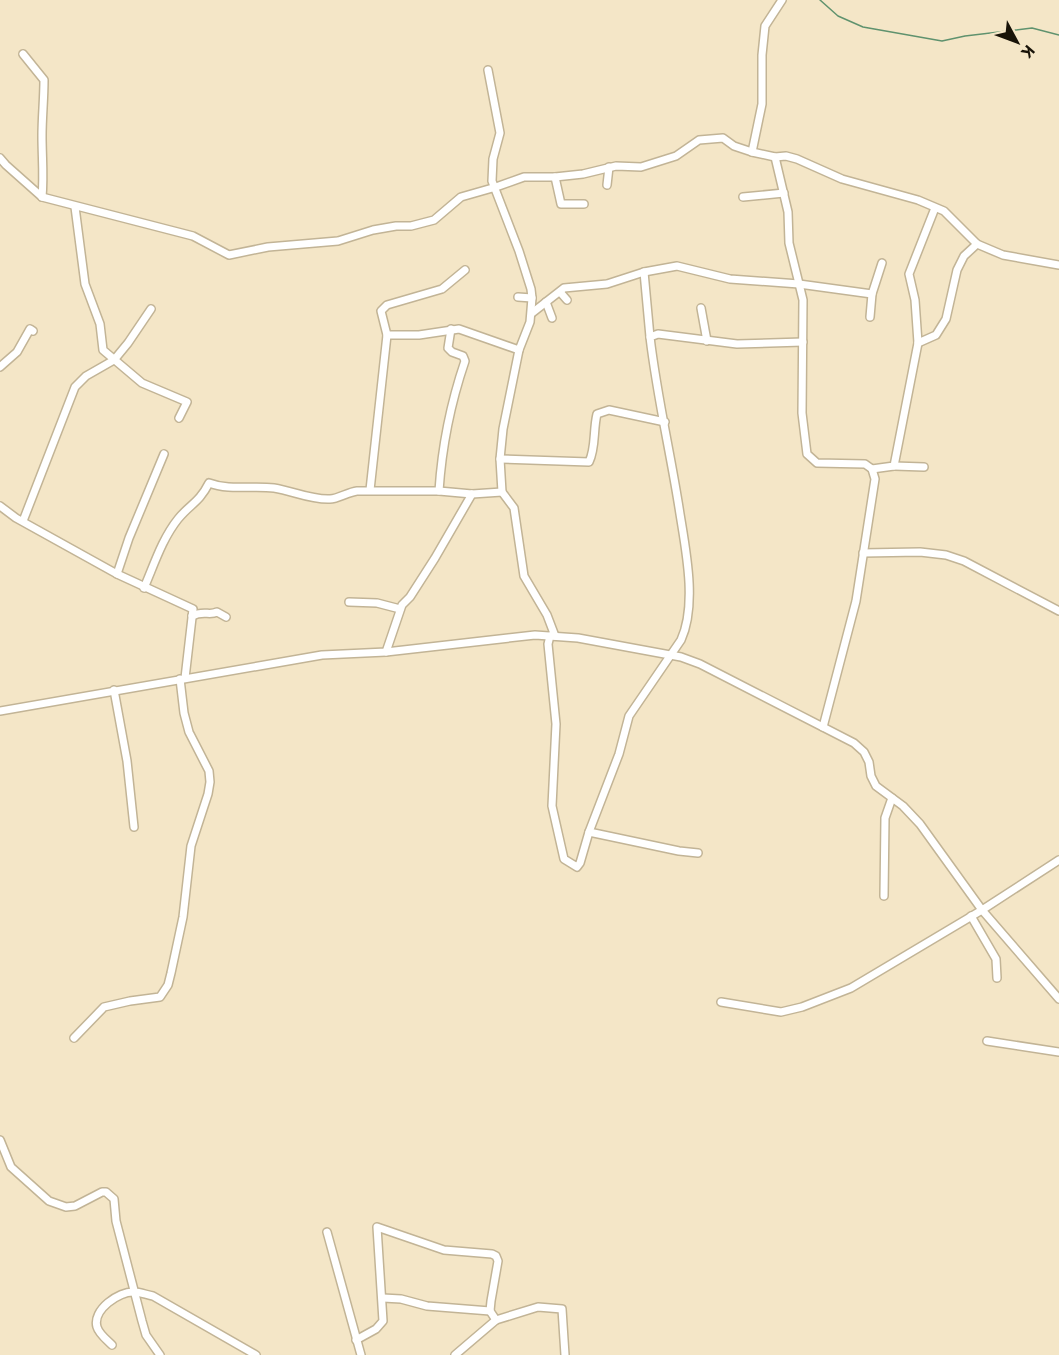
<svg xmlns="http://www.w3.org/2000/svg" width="1059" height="1355" font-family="'IBM Plex Sans',sans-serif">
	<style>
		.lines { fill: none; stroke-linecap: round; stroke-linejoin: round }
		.stream { stroke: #5f926e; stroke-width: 1.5 }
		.minor-casing { stroke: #c2b496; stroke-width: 10 }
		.minor { stroke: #fff; stroke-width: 7 }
	</style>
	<rect width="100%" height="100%" fill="#f4e6c7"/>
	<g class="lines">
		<polyline class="stream" points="820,0 838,16 863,27 942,41 965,36 1032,28 1059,35"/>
		<defs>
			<g id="minor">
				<path d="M23,54L44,80C44,99 42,117 42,136C42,157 44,177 42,197"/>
				<polyline points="488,70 500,133 493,159 492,181 519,251 531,289 532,298 530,322 519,350 503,429 500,459 502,492 514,508 524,576 547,615 555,636"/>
				<polyline points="752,152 762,104 762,55 765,26 782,0"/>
				<polyline points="775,157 788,212 789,243 803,300 802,413 807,454 817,463 865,464 872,469 875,479 856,601 823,727"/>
				<polyline points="0,158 6,165 42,197 193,236 229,255 268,247 338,241 373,230 396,226 411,226 434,220 461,197 496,187 524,177 555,177 583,174 616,166 641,167 676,156 699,140 723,138 734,146 752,152 775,157 786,156 797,159 842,179 918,200 944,211 977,244 1003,255 1059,265"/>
				<polyline points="555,177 561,204 584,204"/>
				<polyline points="607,185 609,167"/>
				<polyline points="743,197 784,193"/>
				<polyline points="75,207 85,284 100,324 103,350 142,383 187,402 179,418"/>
				<polyline points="644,272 650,337"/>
				<polyline points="560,292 567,300"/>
				<polyline points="518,297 532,298"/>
				<polyline points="546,302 552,318"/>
				<polyline points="701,308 707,341"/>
				<polyline points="532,313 564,288 607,284 644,272 677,266 730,279 799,284 872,294"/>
				<polyline points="870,317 872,294 882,263"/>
				<polyline points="387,335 419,335 459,329 519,350"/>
				<polyline points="918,343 936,335 946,319 957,270 964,256 977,244"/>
				<polyline points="0,367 17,352 30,329 33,331"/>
				<path d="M500,459L589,462C596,448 593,430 597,414L609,410L665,422"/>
				<polyline points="894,466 924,467"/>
				<polyline points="872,469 894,466 918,343 915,300 909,274 935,208"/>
				<polyline points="370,490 387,335 381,311 387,305 442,289 465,270"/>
				<path d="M439,491C442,445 450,405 465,361L463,356L452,352L448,348L451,329"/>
				<polyline points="0,506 16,518 117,574 193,609 185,678"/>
				<polyline points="23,521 75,387 86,376 114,360 128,343 151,309"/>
				<polyline points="863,553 920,552 946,555 964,561 1059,611"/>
				<polyline points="117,574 129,538 164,454"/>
				<path d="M144,588C154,565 162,539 178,519C190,504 199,503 209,483C230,491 252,485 274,488C293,491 311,500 330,499C338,499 348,492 357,491H439L472,494L502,492"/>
				<polyline points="349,602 377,603 400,609"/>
				<path d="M192,616C204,610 209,616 217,612L226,617"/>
				<polyline points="550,636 548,644 556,724 552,806 564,859 577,867 580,863 589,832"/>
				<polyline points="386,652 402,605 410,597 435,558 472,494"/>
				<polyline points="114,690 127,761 134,827"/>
				<polyline points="0,711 322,655 386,652 535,635 578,638 681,657 700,664 854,743 864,752 869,762 871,776 876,786 903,806 920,824 982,910 1059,999"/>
				<path d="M698,853L679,851L589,832L619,754L629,716L681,640C697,605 686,551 680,514C671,455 657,397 650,337L658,334L737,344L803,342"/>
				<polyline points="884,896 885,818 892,798"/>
				<polyline points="971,916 996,959 997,978"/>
				<polyline points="721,1002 781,1012 802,1007 851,988 982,910 1059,860"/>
				<polyline points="74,1038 104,1007 130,1001 160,997 168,985 171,973 183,917 191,846 208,794 210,782 209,771 189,732 184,713 180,679"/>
				<polyline points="987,1041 1059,1052"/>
				<polyline points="0,1140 11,1167 49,1201 66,1207 75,1206 102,1192 106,1192 114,1199 116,1221 142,1321 146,1335 160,1355"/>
				<polyline points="327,1232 361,1355"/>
				<polyline points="383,1298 401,1299 427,1306 490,1311"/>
				<polyline points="356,1340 376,1329 383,1321 377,1227 444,1250 492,1254 496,1256 498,1261 491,1301 490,1311 496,1320"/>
				<path d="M112,1345C107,1340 99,1334 97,1327C92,1310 119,1291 134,1292C140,1292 147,1295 153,1296L256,1355"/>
				<polyline points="455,1355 496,1320 538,1307 562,1309 565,1355"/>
			</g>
		</defs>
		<use href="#minor" class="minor-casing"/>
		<use href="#minor" class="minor"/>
	</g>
	<g transform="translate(1017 42) rotate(131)" stroke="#f4e6c7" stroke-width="4.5" paint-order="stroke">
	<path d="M0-4.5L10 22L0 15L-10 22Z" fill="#181308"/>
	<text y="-9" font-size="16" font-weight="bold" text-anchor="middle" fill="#181308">K</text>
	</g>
</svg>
